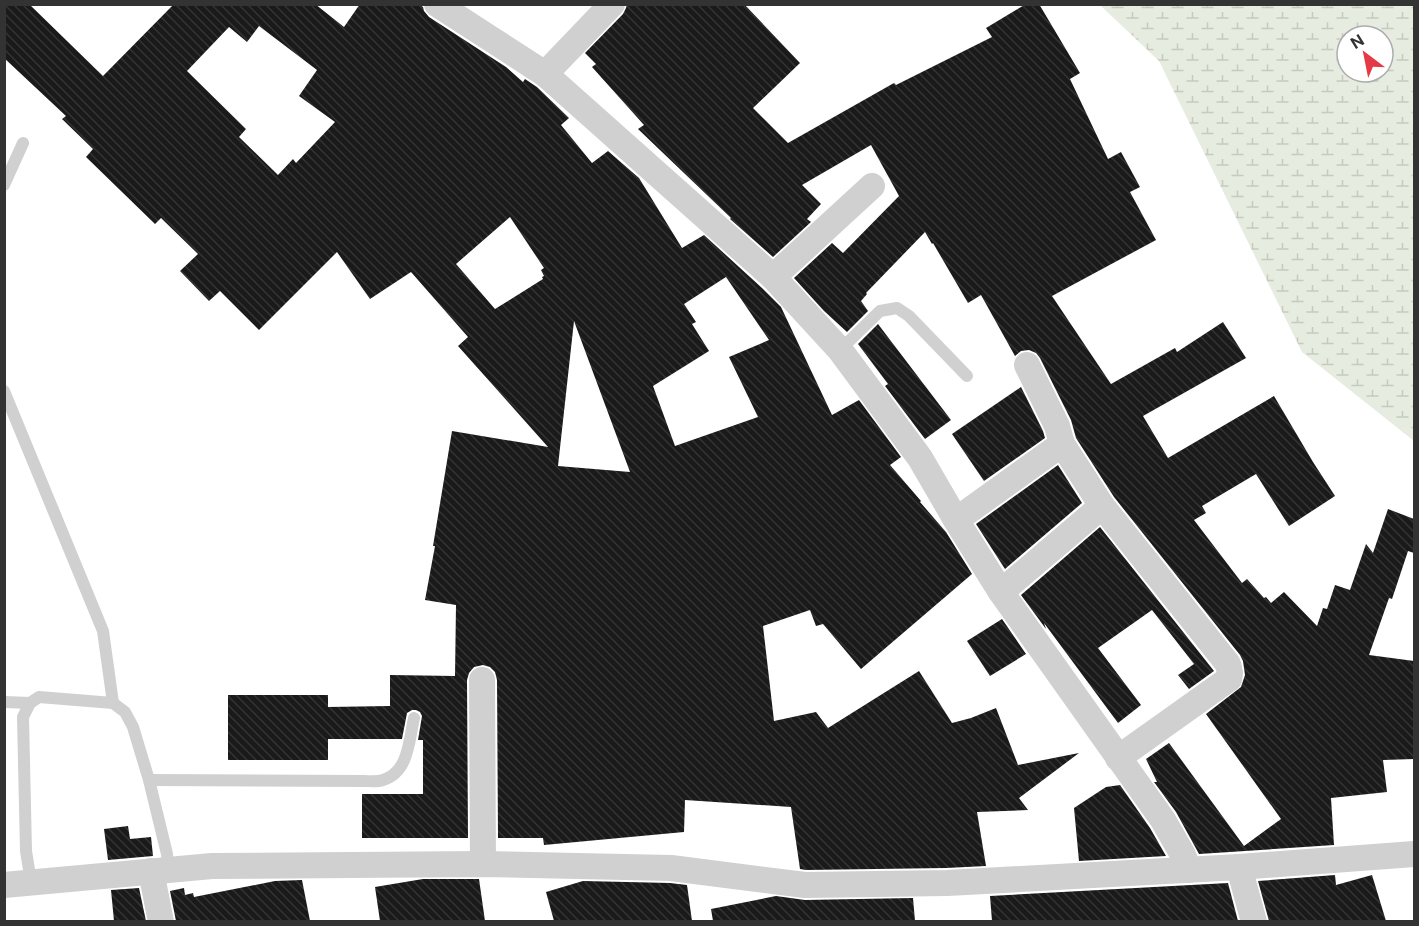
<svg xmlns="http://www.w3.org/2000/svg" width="1419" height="926" font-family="'Public Sans',sans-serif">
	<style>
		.wetland { fill: url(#wetland-marsh); fill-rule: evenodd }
		.building { fill: url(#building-back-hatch); fill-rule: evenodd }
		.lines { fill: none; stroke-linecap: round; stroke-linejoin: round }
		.service { stroke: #d0d0d0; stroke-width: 12 }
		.minor { stroke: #d0d0d0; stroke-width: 26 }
	</style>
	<defs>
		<pattern id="wetland-marsh" width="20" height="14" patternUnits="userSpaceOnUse" patternTransform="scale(1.5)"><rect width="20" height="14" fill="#e6ecdf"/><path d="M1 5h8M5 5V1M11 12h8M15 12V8" fill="none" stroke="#c6cbc0"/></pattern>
		<pattern id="building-back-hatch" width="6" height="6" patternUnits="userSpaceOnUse" patternTransform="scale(1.5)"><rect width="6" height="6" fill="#1a1a1a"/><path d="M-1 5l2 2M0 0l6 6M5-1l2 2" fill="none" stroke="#333"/></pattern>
	</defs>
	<rect width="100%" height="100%" fill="#fff"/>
	<path class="wetland" d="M1100,5H1414V441L1302,352L1159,61ZM1347,36H1383V72H1347Z"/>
	<g class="building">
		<path d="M4,4H29L103,76L174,4H315L344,27L360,4H419L423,7L424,11L429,17L506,67L523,82L525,79L537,87L569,118L561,125L592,163L608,151L639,178L682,248L704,235L762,288L781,307L832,415L859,400L901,457L890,465L921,501L920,502L946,532L972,574L861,669L823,624L816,626L810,610L763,626L774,721L816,712L828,728L919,671L952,723L971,718L996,708L1018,765L1079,753L1019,798L1028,810L977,812L986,866L946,868L806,870L800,869L791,807L685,800L684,832L544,845L543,838H498L497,680L495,672L490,667L483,665L474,667L469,673L467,680L468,838H362V794H423V740H418L422,716L420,712L416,710H412L407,713L402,739H328V760H228V695H328V707L390,706V675L455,676L456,605L425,600L435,546H433L452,431L548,447L458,346L468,337L411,272L370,299L337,252L259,330L220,291L209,301L180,271L198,254L161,218L155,224L86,157L93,149L62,119L66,116L4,58ZM259,26L317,70L299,96L335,122L296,163L293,159L278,175L239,137L246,129L187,71L229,27L247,42ZM510,217L544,268L541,270L544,276L542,277L543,279L495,309L456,264ZM726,277L769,340L729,357L758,417L675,446L653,386L709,351L692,324L696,322L684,304ZM574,321L630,472L558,466Z"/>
		<polygon points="627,4 744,4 800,63 753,108 788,143 894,83 896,85 992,37 986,28 1026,4 1039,4 1080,73 1070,79 1108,159 1121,152 1140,187 1130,192 1156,240 1052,296 1111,384 1175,348 1177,352 1223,322 1246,358 1143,416 1168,458 1274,396 1313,462 1335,496 1289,526 1256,474 1202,506 1206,513 1194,520 1242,583 1247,579 1264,598 1266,597 1271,603 1284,592 1317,626 1323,608 1327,609 1335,585 1350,590 1366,544 1373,553 1388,509 1414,519 1414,553 1408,551 1392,599 1389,598 1369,655 1414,661 1414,759 1383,760 1387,792 1331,798 1334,845 1199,854 1176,812 1154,782 1157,782 1146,759 1169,743 1244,846 1281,819 1206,714 1241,687 1245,675 1243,661 1240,655 1114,497 1076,438 1071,420 1040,358 1036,353 1029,350 1021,351 1015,356 981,295 968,303 933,243 932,244 925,232 866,293 867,294 861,301 868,311 847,332 824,311 794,278 832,243 843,253 899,196 871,145 802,185 821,204 807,219 811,222 773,257 730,219 731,218 638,129 644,125 592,67 596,64 585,53 623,14 626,8"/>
		<polygon points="878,324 951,420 925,439 885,386 888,384 858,344"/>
		<polygon points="1021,387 1043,431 1045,438 984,481 952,434"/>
		<polygon points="1058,465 1082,503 1005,569 976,524"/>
		<polygon points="1100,527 1214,671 1189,689 1178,675 1194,664 1152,610 1098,648 1141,705 1118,723 1044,623 1046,629 1021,595"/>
		<polygon points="1002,619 1026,654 990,676 967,641"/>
		<polygon points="1120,785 1150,828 1166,856 1079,861 1074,808 1106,787"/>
		<polygon points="128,826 130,839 151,837 153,856 108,860 104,829"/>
		<polygon points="1335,875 1336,885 1372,875 1386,921 1269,921 1258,881"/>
		<polygon points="423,879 479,879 485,921 380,921 375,887"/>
		<polygon points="302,880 310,921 176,921 170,891 184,888 185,895 193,893 194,897 275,881"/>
		<polygon points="583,881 670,883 687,885 692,921 554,921 546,892"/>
		<polygon points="1228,883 1238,921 992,921 990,896"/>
		<polygon points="139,888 146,921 114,921 111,890"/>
		<polygon points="776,896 805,900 913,898 915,921 713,921 711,909"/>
	</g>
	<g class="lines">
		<g class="service">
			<polyline points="4,185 23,143"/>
			<polyline points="840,350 880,311 897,308 909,316 967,376"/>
			<polyline points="4,391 103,631 113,703"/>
			<polyline points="4,702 30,703"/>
			<path d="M149,780L364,781C370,781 377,782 383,780C409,772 409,740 414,718"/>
			<polyline points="31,882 26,851 23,717 30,703 39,697 113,703 125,712 133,727 149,780 167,854 168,870"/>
		</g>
		<g class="minor">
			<polyline points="437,4 545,74 773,277 840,350 920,458 956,520 1001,592 1163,820 1183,855 1189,870"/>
			<polyline points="545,74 612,4"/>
			<polyline points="773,277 872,186"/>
			<polyline points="1062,444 1102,506"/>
			<polyline points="956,520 1062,444 1057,426 1027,365"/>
			<polyline points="1001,592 1102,506 1228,664 1230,673 1229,679 1118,758"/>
			<polyline points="482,680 483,864"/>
			<polyline points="1239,867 1254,922"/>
			<polyline points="151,871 161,922"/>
			<polyline points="4,885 212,866 483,864 671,868 805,885 947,883 1239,867 1414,854"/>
		</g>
	</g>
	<rect width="1419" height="926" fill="none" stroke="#333333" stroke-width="12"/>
	<g transform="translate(1365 54) rotate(328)"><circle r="28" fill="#ffffff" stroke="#adadad" stroke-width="1.5"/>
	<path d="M0-4.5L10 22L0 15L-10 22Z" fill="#e63946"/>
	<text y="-9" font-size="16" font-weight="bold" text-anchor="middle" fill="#333333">N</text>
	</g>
</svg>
